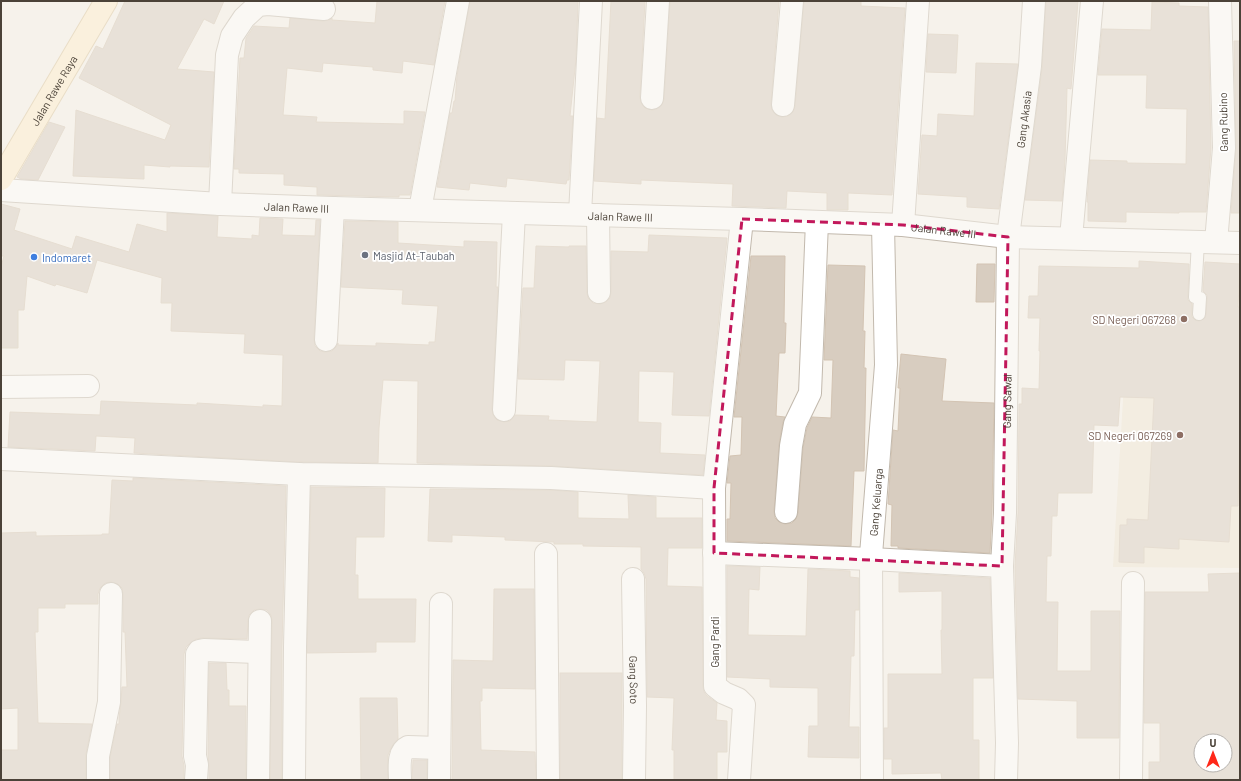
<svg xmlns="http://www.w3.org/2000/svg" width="1241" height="781" font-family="Barlow,sans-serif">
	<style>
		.education { fill: #efe6d5 }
		.building { fill: #d8cdc0; stroke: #d3c4b3; fill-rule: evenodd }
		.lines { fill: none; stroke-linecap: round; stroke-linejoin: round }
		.lane-casing { stroke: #c2b9ad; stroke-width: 14 }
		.street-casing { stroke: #c2b9ad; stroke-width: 24 }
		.secondary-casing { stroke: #dac49c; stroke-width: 24 }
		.lane { stroke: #fff; stroke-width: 12 }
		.street { stroke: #fff; stroke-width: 22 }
		.secondary { stroke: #fec; stroke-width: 22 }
		.marked { fill: none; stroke: #c2185b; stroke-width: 3; stroke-dasharray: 8 5; stroke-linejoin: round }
		.worship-dot { fill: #6b7280; stroke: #fff; stroke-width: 1.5 }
		.shop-dot { fill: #3f7fe0; stroke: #fff; stroke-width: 1.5 }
		.education-dot { fill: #8d6e63; stroke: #fff; stroke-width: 1.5 }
		.labels { text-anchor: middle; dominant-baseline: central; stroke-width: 3.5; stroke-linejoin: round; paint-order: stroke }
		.street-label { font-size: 11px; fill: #4b4238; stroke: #fff }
		.worship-label { font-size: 11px; fill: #5b616d; stroke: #fff; text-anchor: start }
		.shop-label { font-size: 11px; fill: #366cbe; stroke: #fff; text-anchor: start }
		.education-label { font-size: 11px; fill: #785e54; stroke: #fff; text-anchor: end }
	</style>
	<rect width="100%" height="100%" fill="#f6f2eb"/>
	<polygon class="education" points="1129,299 1240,305 1240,568 1113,567"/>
	<g class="building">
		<polygon points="125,1 224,1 214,24 204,19 177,69 214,72 209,167 170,166 170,167 144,165 144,179 73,176 76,110 165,140 171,125 79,78 96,46 103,49"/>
		<polygon points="377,1 445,1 434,65 403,61 402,73 373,70 373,67 323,63 322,72 287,68 283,115 317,117 316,122 404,124 404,111 425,112 410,195 399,195 399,197 317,195 317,187 284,185 284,174 239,173 239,169 234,169 240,58 244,58 246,38 254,26 289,28 290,18 323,21 329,20 332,18 332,20 375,23"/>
		<polygon points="470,1 578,1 576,59 570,116 573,116 569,180 567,180 566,184 507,178 506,187 470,183 469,190 437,187 450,113 452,113 454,101 455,101 457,76"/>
		<polygon points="611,1 645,1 640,97 641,103 645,108 652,110 657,109 662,105 664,99 670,1 779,1 771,104 772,110 776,115 782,117 788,116 793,112 795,106 804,1 861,1 861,6 905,8 892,195 848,193 848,210 827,210 827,193 787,191 786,208 732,206 733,184 641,180 641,184 594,181 597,118 605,119"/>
		<polygon points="1046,1 1078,1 1071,89 1067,88 1065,160 1062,201 1025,200 1042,68"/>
		<polygon points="1152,2 1179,3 1179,6 1208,7 1211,148 1206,212 1179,212 1179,213 1126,212 1126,222 1088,221 1088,202 1087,202 1090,160 1127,161 1127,163 1186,164 1187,109 1146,108 1147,75 1098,75 1102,29 1151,30"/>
		<polygon points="928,34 958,35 956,73 926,72"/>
		<polygon points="1234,41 1240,41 1240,213 1231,213 1236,148"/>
		<polygon points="976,63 1018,64 999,209 967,207 967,197 918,194 922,135 937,136 938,114 974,116"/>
		<polygon points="49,122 65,127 38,180 21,179 17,177"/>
		<polygon points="1,204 20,209 14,230 72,249 76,236 129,252 137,224 167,232 167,213 218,216 217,237 252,239 252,235 259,236 260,218 283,219 282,235 315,236 316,220 320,220 314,339 315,346 320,351 325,352 332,351 336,347 338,343 338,345 376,346 376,343 429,345 429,342 435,342 438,306 402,304 403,290 341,287 345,221 398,222 398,243 464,247 464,241 497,242 496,287 498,287 492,409 493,415 497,420 504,422 510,421 515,415 549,416 548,420 597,422 600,361 565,360 564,380 518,379 523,288 534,288 536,246 569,247 569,246 586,246 587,293 588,298 593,303 600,304 606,302 610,298 611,292 611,251 648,252 649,235 727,238 709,416 672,415 674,372 639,371 638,422 661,423 660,453 705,455 703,475 552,466 417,463 418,381 383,380 379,428 378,463 299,462 134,453 135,438 96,436 95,451 8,447 10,412 100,415 101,401 197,405 197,403 263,407 263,405 282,406 283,355 244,353 245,334 171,331 172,303 161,303 162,278 97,260 87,293 56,284 55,286 27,276 24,310 18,310 18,348 1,348 1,267 4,256 1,256"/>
		<polygon points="751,256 785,256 784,323 786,323 785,353 779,353 776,416 785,417 783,422 779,445 774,511 775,518 779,522 785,524 792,523 796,519 798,513 803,448 807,428 812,417 831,418 833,360 824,360 828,265 865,266 863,331 865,331 864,368 866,368 864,471 854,471 851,546 727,541 727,519 730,519 731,483 727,483 730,456 741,455 742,417 734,417"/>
		<polygon points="1139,261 1189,264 1188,297 1188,300 1192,304 1192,317 1195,320 1199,321 1205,318 1206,314 1207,298 1207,295 1203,291 1205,262 1240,264 1238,307 1240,307 1240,429 1238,506 1231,506 1229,542 1179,539 1179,549 1144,547 1144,563 1119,562 1120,525 1127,525 1127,519 1148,520 1154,398 1120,397 1118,426 1094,425 1092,493 1058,493 1057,516 1052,516 1051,556 1047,556 1046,602 1058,602 1057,671 1091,671 1091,611 1120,611 1119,738 1077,738 1077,701 1018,699 1015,566 1018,513 1019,404 1022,404 1022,388 1039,389 1040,351 1039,351 1040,318 1028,318 1029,296 1038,296 1039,266 1139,268"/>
		<polygon points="977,264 995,264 994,302 976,302"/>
		<polygon points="901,354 946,359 942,401 994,403 992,513 990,553 898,548 898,546 891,546 892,505 888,504 893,430 898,431 900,388 898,388"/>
		<polygon points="133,478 286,486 282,647 282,780 270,780 272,621 271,615 267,610 260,609 254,610 249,615 248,621 247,639 202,638 196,639 189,644 186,647 184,654 182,756 184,766 184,780 110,780 110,757 117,724 119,724 119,718 121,702 122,687 127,687 125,632 123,632 123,594 122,588 118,584 111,582 105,583 100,588 98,594 98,604 65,604 65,608 38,608 38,632 35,632 38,723 92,724 86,754 86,780 1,780 1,750 18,750 18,708 1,709 1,533 36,532 36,536 102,535 102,534 109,534 112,480 133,481"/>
		<polygon points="311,487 385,488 384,537 356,537 355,575 358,575 358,599 416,599 415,642 376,642 376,652 307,653"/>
		<polygon points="430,489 551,490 578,492 578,518 629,519 628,495 656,497 656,518 702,518 702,548 668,548 667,586 702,587 703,686 704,692 707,696 717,703 716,720 727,721 727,752 717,752 717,780 674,780 674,750 672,750 674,698 647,697 646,579 644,573 641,569 641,547 583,546 583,544 554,544 554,542 505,540 505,537 452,535 452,542 428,541"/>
		<polygon points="727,566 760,567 759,590 749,589 748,635 806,636 808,569 850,571 850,577 859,578 859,610 855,610 854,656 851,656 849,727 859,727 859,758 808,757 809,726 818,726 818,688 770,687 770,679 727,677"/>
		<polygon points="899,573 990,578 993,678 973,678 973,740 979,740 979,780 942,780 941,773 892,774 892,759 884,759 884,728 888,728 888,674 942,674 941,630 942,630 942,591 899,592"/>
		<path d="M1240,573V780H1149V762H1160V723H1144L1145,592H1209L1208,574ZM1201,741H1225V765H1201Z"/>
		<polygon points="494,589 534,589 535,689 482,688 482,701 480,701 481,750 535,752 536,780 452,780 453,660 493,661"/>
		<polygon points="209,663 226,663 227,690 229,690 229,706 246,706 246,780 209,780 209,766 208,755"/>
		<rect x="560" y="673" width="62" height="107"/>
		<polygon points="360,698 397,698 398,739 392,746 388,755 388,780 361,780"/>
		<polygon points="413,760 427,760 427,780 412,780"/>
	</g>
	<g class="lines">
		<defs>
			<polyline id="lane" points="1198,241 1195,297 1200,298 1199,314"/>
			<g id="street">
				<polyline points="652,98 658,1"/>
				<polyline points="783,105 792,1"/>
				<path id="s1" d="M1,190L220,204L333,208L742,219L903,225L1008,237L1240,243"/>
				<polyline points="220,204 227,55 232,36 244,18 258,5 268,4 324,9"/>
				<polyline points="420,210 458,1"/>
				<polyline points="580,214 591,1"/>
				<polyline points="598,215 599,292"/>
				<polyline points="903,225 918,1"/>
				<polyline points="1071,238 1092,1"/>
				<polyline points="1216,242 1224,148 1220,1"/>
				<polyline points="326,340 333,208"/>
				<polyline points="1,387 88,386"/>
				<polyline points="504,410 514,213"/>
				<polyline points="1,459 299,474 551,478 714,488"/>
				<polyline points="786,512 791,446 795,424 810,393 817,222"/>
				<polyline points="714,553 871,559 1002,566"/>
				<polyline points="546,554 548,780"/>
				<path id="s2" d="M633,579L635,706L634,780"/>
				<polyline points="98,780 98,756 109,702 111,594"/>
				<polyline points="196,780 197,765 195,756 197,654 199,651 204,650 259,652"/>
				<polyline points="258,780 260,621"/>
				<polyline points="294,780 295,647 299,474"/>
				<path d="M400,780C400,770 397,752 408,747L439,748"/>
				<polyline points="439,780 441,604"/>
				<polyline points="739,780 744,705 738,699 724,693 715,686 714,488 742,219"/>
				<path id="s3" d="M872,780L871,555L886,365L883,225"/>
				<path id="s4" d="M1006,780L1007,743L1002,566L1005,513L1008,237L1030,66L1034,1"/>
				<polyline points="1131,780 1133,583"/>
			</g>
			<g id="secondary">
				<path id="s5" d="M1,179L106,1"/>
			</g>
		</defs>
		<use href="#lane" class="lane-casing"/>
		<use href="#street" class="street-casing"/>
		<use href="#secondary" class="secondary-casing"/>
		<use href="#lane" class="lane"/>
		<use href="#street" class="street"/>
		<use href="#secondary" class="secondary"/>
	</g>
	<path d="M0 0H1241V781H0ZM742,219L903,225L1008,237L1002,566L714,553V488Z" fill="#f6f2eb" fill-opacity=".55" fill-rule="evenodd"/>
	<path class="marked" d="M742,219L903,225L1008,237L1002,566L714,553V488Z"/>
	<circle class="worship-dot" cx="365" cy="255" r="4"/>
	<circle class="shop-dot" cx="34" cy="257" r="4"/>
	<g class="education-dot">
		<circle cx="1184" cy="319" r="4"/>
		<circle cx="1180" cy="435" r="4"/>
	</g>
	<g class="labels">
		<g class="street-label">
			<text stroke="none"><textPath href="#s5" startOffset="103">Jalan Rawe Raya</textPath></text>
			<text stroke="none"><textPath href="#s4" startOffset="662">Gang Akasia</textPath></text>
			<text transform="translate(1223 122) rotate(-91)">Gang Rubino</text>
			<text stroke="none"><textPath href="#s1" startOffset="296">Jalan Rawe III</textPath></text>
			<text stroke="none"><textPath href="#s1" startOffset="620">Jalan Rawe III</textPath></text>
			<text stroke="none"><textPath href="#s1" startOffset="944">Jalan Rawe III</textPath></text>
			<text stroke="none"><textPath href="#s4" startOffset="379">Gang Sawal</textPath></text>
			<text stroke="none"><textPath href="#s3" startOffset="278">Gang Keluarga</textPath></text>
			<text transform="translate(714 642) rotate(-90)">Gang Pardi</text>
			<text stroke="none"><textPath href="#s2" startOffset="101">Gang Soto</textPath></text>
		</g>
		<g class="worship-label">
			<text x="373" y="255">Masjid At-Taubah</text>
		</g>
		<g class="shop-label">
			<text x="42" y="257">Indomaret</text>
		</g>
		<g class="education-label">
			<text x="1176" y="319">SD Negeri 067268</text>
			<text x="1172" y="435">SD Negeri 067269</text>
		</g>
	</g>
	<rect width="1241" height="781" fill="none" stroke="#4b4238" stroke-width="4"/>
	<g transform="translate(1213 753)"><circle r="19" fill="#ffffff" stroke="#b7b3af"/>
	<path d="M0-3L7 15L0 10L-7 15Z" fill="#ff2819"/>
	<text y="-6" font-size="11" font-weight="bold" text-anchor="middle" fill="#4b4238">U</text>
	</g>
</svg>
